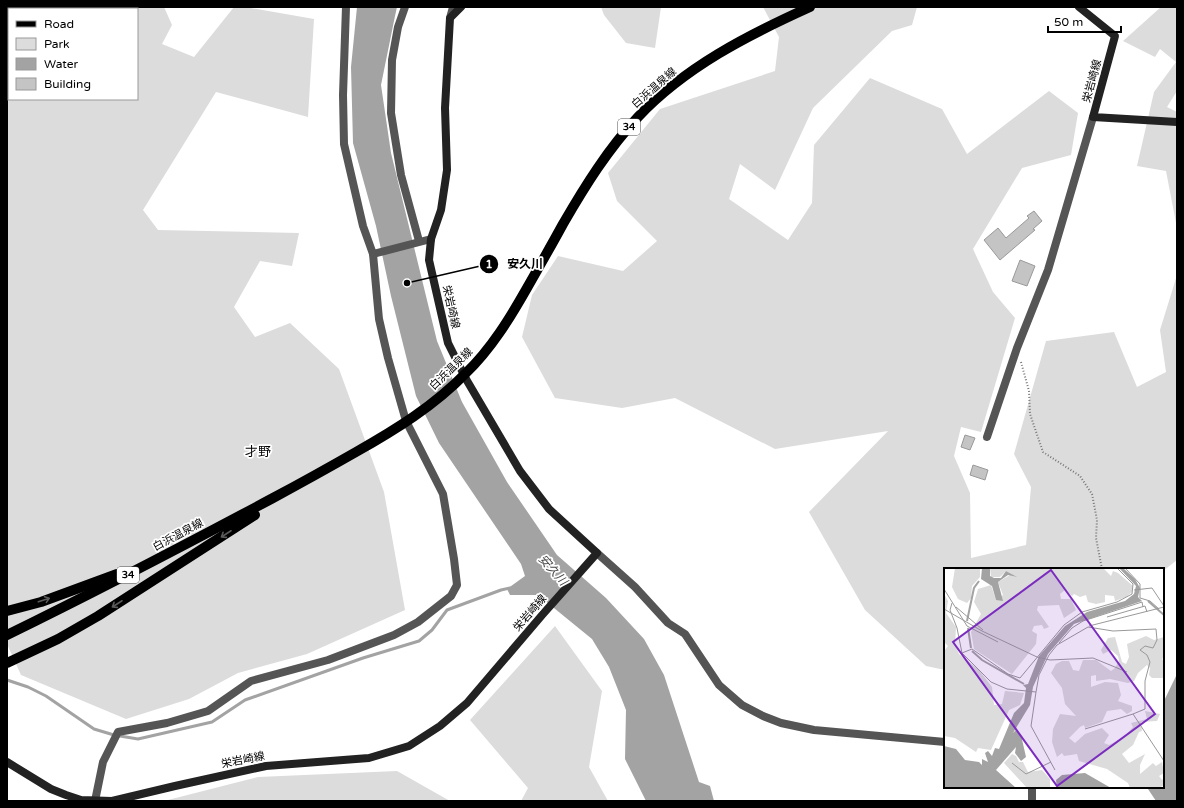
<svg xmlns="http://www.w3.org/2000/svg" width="1184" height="808" font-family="'Varela Round','Noto Sans JP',sans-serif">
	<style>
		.green { fill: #dcdcdc; fill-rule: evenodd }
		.water { fill: #a3a3a3 }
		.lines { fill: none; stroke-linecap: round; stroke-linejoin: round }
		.stream { stroke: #a3a3a3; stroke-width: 3 }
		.building { fill: #c4c4c4; stroke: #999 }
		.path { stroke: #777; stroke-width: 2; stroke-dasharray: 1 2; stroke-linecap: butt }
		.street { stroke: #555; stroke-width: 8 }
		.secondary { stroke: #222; stroke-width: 8 }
		.primary { stroke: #000; stroke-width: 10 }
		.oneway { stroke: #595959 }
		.labels { text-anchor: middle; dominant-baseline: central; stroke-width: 3.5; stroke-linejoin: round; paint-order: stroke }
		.shield { fill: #fff; stroke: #4c4c4c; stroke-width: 1 }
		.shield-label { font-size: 10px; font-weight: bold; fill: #000 }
		.street-label { font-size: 11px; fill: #000; stroke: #fff }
		.water-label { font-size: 12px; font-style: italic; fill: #444; stroke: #fff }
		.quarter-label { font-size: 13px; fill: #000; stroke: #fff }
		.inset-river { fill: none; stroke: #a3a3a3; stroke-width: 2 }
		.inset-road { fill: none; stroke: #999; stroke-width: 1 }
		.view { fill: #7b2cbf; fill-opacity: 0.15; stroke: #7b2cbf; stroke-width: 2 }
		.inset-edge { fill: none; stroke: #000; stroke-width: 2 }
		.leader { fill: none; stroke: #000; stroke-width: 1.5 }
		.callout-dot { fill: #000; stroke: #fff; stroke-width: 1.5 }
		.mark-label { font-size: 12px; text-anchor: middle; font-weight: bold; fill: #fff }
		.callout-label { font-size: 12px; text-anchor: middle; font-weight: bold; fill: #000; stroke: #fff; stroke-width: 3.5; stroke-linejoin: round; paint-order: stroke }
	</style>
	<rect width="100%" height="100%" fill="#fff"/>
	<g class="green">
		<path d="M7,7H164L172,25L162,44L194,57L234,7H245L314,19L308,117L216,92L143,210L158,230L299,233L292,266L260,261L234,307L255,337L290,323L339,369L384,492L405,610L307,654L238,673L189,699L126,719L21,675L7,644ZM9,9H137V99H9Z"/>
		<polygon points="601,7 661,7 655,48 626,43 604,15"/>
		<polygon points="763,7 917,7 912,25 892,31 813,108 775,190 740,164 729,199 788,240 812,203 814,145 870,78 942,109 967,154 1049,91 1078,113 1071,155 1022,168 973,249 993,292 1015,318 981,432 961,427 954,456 970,493 971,558 1026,545 1031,487 1014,454 1046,341 1114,332 1137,387 1166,372 1160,330 1177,275 1177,560 1163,571 1163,569 945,569 945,670 926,666 865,610 809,512 888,431 775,449 675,398 622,408 555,398 522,337 532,295 558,256 623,271 657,241 617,201 608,173 660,109 775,71 779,37"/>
		<polygon points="1161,7 1177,7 1177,91 1167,107 1177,112 1177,228 1166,171 1137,166 1154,92 1176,62 1160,49 1155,57 1123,41"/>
		<polygon points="555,626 602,691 589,767 608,801 521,801 528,788 470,720"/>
		<polygon points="397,771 450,801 164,801 258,777"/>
	</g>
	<g class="water">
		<polygon points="357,7 397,7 395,16 381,85 391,153 437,341 462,402 507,482 557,555 606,598 644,639 664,675 699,782 710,786 714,801 646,801 625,759 626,710 609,667 592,639 538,595 510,595 507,589 525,576 521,564 439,443 416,396 391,296 376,226 353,143 351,67"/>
		<polygon points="1177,674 1177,801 1156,801 1148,789 1147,787 1163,787 1163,703"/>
	</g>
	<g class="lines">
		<polyline class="stream" points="7,680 28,687 46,696 94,729 114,735 138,739 212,722 245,700 363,658 419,641 432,630 447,610 501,590 510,588"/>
	</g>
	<g class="building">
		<polygon points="1034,211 1042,221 1033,229 1035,230 1000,260 984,240 998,228 1006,238 1029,218 1027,216"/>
		<polygon points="1020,260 1035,266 1027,286 1012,281"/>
		<polygon points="965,435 975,438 970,450 961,447"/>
		<polygon points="973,465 988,470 985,480 970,475"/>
	</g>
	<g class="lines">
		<polyline class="path" points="1021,362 1029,391 1030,414 1043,452 1080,476 1092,494 1097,520 1096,538 1102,569"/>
		<g class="street">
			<polyline points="405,7 398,27 392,60 391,113 401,175 419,241"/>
			<polyline points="450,18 453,7"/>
			<polyline points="373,254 431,239"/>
			<polyline points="987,437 1017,348 1048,270 1093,117"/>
			<polyline points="597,553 635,587 668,623 685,634 719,685 742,705 763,716 781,723 814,730 945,742"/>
			<polyline points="95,801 103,762 118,732 167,723 208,711 251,681 328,660 394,635 418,622 451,596 457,585 454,559 443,494 406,421 388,358 379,319 373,254 363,226 344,144 343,95 346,7"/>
			<polyline points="1032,801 1032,787"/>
		</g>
		<g class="secondary">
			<polyline points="1079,7 1115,36 1093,117 1177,122"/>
			<polyline points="7,762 51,789 66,795 81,800 112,801 175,786 266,766 369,758 409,746 440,726 467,703 543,614 597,553 549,509 520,471 466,379 448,343 429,260 431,239 441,210 447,170 445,108 450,18 461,7"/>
		</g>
		<g class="primary">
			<polyline points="7,611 41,602 117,574"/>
			<path d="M7,635C97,591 185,545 273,498C301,483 328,468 356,452C395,430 434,406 466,373C491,349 510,318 527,288C539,267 551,246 563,224C585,186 608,149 638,117C685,67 748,35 810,7"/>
			<polyline points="7,663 58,639 98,616 255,515"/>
		</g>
	</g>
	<defs><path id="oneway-shaft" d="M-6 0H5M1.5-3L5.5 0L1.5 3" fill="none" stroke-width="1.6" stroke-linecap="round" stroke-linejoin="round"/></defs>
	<g class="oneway">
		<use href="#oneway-shaft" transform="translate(226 534) rotate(147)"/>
		<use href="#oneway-shaft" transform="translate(44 600) rotate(-18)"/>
		<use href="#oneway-shaft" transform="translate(117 604) rotate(147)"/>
	</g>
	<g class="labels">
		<g class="shield">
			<rect x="618" y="119" width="22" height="16" rx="3"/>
			<rect x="117" y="567" width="22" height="16" rx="3"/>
		</g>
		<g class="shield-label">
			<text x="629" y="127">34</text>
			<text x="128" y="575">34</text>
		</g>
		<g class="street-label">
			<text transform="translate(1092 81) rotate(-75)">栄岩崎線</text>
			<text transform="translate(654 88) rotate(-41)">白浜温泉線</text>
			<text transform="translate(451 307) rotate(77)">栄岩崎線</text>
			<text transform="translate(451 369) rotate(-44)">白浜温泉線</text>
			<text transform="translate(178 535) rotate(-28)">白浜温泉線</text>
			<text transform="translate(530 613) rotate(-49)">栄岩崎線</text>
			<text transform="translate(243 760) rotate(-11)">栄岩崎線</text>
		</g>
		<g class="water-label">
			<text transform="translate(553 570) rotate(48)">安久川</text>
		</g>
		<g class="quarter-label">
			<text x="258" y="452">才野</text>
		</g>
	</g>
	<g transform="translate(944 568)">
		<rect width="220" height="220" fill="#fff"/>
		<path d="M11,0H36V9L28,18L27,30L23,35L14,31L8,19ZM46,0H159L167,8L169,3L174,5L189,18L188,24L182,29L171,33L170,28L161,27V34L152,36L144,34L142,27L136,29L130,26L128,28L121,22L116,26L117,31H127L132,42L120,50L115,37L94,38L93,42L105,59L100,61L98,57L90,58L88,63L93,66L92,76L68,106L30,81L27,64L37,46L30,34L34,21L47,17L52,32L59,27L54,14L66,7L72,9L62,3L56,9H47ZM0,26L4,33L2,45L12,59L11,77L15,86L35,102L48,119L50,137L58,136L61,123L80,125L76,137L65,142L47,182L34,180L32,184L11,170L0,168V83L4,78L0,74ZM202,68L210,72L220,69V89L218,91L220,94V116L219,110H208L205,107L206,100L203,97L194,105L190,113L184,115L166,111L152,113V107L147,108V119L161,114L174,115L177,127L174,133L188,138V143L183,146L177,141L163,143L158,154L141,160L140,157L136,159L125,170L131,175L141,166L158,160L165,167L160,175L165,177L180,169L189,159L187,155L203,151L201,143L216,146L213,153L197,154L198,163L195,164L189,177L178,186L185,195L201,186L196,197V206L209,195L212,198L218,194L220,205L215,208L218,212L220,210V217L215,220H186L184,215L163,201L135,193L133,186L120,188L118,185L113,189L108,174L109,161L116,146L132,148L121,136L118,120L107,105L112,96L118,93H125L129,102L135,103L139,92H152L167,103L171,100L175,93L174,88L167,82L159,86L157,82L164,70L171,69L178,94L182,96L185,89L183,76ZM68,186L72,188L75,194H79L84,204L98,202L106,211V220H83L60,195Z" fill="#dcdcdc"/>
		<path d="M38,0H46V8L50,10H57L62,3L73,9L64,7L54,14L59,33L52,32L48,18L37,11ZM175,0H179L191,11L196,20L194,29L198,33L130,56L104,86L89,119L86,137L69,165L72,162L77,167L82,189L77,193L71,185L72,179L52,202L72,220H0V178L12,181L21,192L35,194L38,197V191L44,194L41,185L44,183L48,188L51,180L55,181L70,145L80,135L82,120L79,117L84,116L95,88L121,58L143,44L181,33L190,26L192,18ZM141,205L167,220H113L112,212L118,207Z" fill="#a3a3a3"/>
		<path class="inset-river" d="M204,33L220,47M23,53L30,20L35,13M24,60L27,80M28,83L38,92L80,116"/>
		<path class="inset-road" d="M181,0L196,16V30L206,33L215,41M0,21L23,58L54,74M190,22L208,20L220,38M8,35L6,42L13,60L18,85L47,114L63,121L92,124L95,107L105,87L113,77L144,59L169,63L212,61L213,72L209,80L201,78L196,82L203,87L206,94L201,113V141L189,146L220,193M12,39L39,62M0,41L38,63L93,89L106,92L149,90L183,104M163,49L201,38L203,44M145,58L220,39M115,75L128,60L139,53L198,34L199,39M18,85L28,81L64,106L76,110L120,57L138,44L173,34L188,26L189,16L173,0M92,124L87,158L111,202M141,161L189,146M68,195L82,206L107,194"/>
		<path class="view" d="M107,2L211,146L113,218L9,74Z"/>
		<rect width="220" height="220" class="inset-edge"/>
	</g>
	<path class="leader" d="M407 283L489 264"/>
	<g class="callout-dot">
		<circle cx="407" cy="283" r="4"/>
		<circle cx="489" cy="264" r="10"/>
	</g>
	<g class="mark-label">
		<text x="489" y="268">1</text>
	</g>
	<g class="callout-label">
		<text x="525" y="268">安久川</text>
	</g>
	<rect width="1184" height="808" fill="none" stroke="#000000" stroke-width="16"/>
	<rect x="8" y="8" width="130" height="92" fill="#ffffff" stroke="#999999"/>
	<rect x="16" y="21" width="20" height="6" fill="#000000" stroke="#999999"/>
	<text x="44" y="28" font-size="12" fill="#000000">Road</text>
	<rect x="16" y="38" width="20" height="12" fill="#dcdcdc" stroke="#999999"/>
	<text x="44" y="48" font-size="12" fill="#000000">Park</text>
	<rect x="16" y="58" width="20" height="12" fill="#a3a3a3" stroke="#999999"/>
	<text x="44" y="68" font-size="12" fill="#000000">Water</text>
	<rect x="16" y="78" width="20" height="12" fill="#c4c4c4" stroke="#999999"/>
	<text x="44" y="88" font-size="12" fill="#000000">Building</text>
	<path d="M1048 26v6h73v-6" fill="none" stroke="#000000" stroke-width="2"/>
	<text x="1054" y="26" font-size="12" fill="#000000" stroke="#ffffff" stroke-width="3" paint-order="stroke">50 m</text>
</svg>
